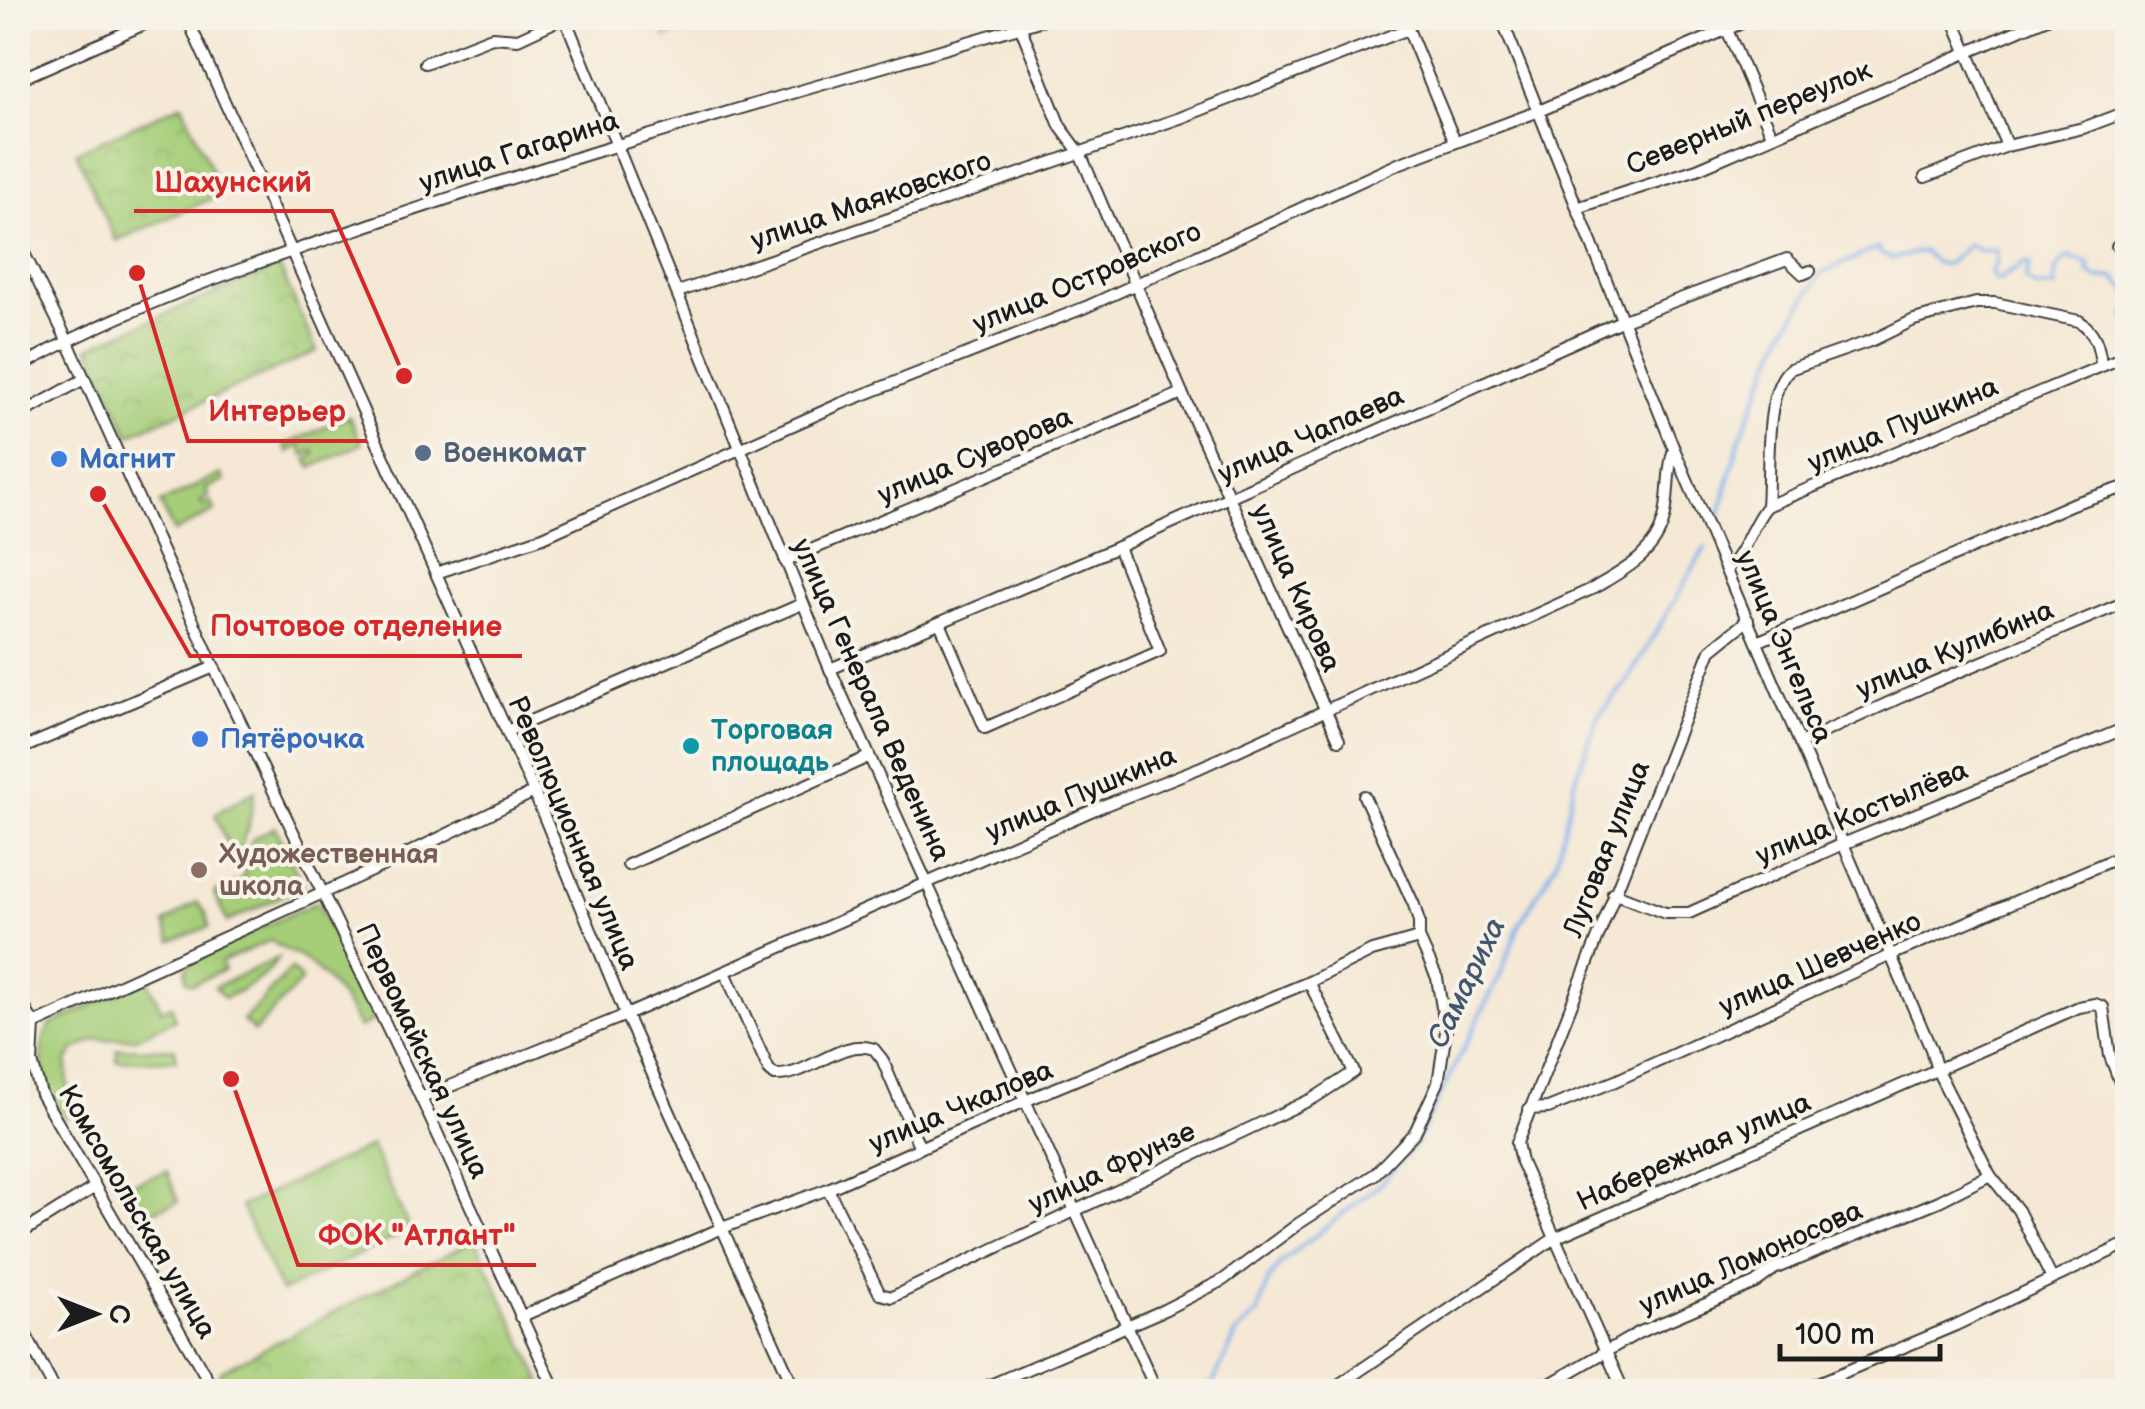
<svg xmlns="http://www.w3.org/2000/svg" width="2145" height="1409" font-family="'Balsamiq Sans',sans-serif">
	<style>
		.industrial { fill: url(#industrial-furrows) }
		.grass { fill: #a6ce79; stroke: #61754a; stroke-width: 2.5 }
		.park { fill: url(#park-crowns); stroke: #61754a; stroke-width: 2.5 }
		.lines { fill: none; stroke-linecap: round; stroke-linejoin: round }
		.stream { stroke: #80b0eb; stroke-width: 4 }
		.street-casing { stroke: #3d3b38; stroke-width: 14 }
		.street { stroke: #fff; stroke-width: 10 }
		.service-dot { fill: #5c6f8a; stroke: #f7f3e8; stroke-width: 4 }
		.shop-dot { fill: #3f7fe0; stroke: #f7f3e8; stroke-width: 4 }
		.culture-dot { fill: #0f9aa8; stroke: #f7f3e8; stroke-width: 4 }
		.education-dot { fill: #8d6e63; stroke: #f7f3e8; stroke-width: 4 }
		.labels { text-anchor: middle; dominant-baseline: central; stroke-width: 8; stroke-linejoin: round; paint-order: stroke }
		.street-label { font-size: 28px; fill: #1c1c1c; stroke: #f7f3e8 }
		.service-label { font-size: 28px; font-weight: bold; fill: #4e5e75; stroke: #f7f3e8; text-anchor: start }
		.shop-label { font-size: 28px; font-weight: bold; fill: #366cbe; stroke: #f7f3e8; text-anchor: start }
		.culture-label { font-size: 28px; font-weight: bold; fill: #0d838f; stroke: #f7f3e8; text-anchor: start }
		.education-label { font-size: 28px; font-weight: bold; fill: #785e54; stroke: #f7f3e8; text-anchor: start }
		.water-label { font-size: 30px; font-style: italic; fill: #44576f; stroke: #f7f3e8 }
		.leader { fill: none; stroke: #d62828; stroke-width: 4 }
		.callout-dot { fill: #d62828; stroke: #f7f3e8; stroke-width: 4 }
		.callout-label { font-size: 30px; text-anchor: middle; font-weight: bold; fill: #d62828; stroke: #f7f3e8; stroke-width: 8; stroke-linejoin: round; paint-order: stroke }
	</style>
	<defs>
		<pattern id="industrial-furrows" width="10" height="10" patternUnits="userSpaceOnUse" patternTransform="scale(2.5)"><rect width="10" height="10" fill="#d1c0bc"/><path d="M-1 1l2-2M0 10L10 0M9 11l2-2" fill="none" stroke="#b3a4a1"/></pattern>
		<pattern id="park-crowns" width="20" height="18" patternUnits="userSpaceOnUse" patternTransform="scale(2.5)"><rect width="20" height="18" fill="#a6ce79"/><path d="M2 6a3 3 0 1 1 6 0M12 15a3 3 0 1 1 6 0" fill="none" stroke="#8eb068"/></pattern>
	</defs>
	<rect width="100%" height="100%" fill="#f7f3e8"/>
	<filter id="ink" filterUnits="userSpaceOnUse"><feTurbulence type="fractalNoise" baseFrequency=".01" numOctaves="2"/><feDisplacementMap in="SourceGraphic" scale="20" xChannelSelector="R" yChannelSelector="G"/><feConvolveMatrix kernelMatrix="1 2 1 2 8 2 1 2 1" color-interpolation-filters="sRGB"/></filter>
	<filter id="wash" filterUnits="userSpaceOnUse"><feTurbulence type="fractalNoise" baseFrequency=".0048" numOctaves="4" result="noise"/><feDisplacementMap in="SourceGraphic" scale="40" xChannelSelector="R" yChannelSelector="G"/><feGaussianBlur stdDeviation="2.25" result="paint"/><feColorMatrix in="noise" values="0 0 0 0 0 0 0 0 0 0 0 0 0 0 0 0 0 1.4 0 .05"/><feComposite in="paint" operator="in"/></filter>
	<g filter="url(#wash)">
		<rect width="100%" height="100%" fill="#f5e8d4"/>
		<polygon class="industrial" points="655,18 720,18 665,41"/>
		<g class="grass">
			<polygon points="349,416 362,444 311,468 307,459 315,455 314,451 304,455 300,446 288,452 285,445"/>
			<polygon points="221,474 224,481 206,489 209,497 201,501 203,506 211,502 215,511 174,532 160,503"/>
			<polygon points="255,791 248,830 245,833 236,866 215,814"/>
			<polygon points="275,827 303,886 227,922 214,893 242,880 252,839"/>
			<polygon points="197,902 206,913 209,927 171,941 165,923"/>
			<path d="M317,902L374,1020L359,1028C346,1001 324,971 298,956C288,950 279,949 271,940L221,962L224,970L192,984L186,981L185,970L196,957Z"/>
			<path d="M278,958C265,979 246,988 224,998L215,987Z"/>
			<polygon points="291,969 302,980 254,1032 243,1021"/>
			<path d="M148,979L161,1010L172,1006L175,1019L136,1038L95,1040L73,1051L67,1061L69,1117L65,1119C48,1091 31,1056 50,1025Z"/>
			<polygon points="175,1048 176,1060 117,1061 117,1049"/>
			<polygon points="371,1146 410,1230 281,1292 241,1206"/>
			<polygon points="167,1171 178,1202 136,1217 125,1186"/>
		</g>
		<g class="park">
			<polygon points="182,104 222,194 116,241 76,152"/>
			<polygon points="279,266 317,351 129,435 89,347"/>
			<polygon points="470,1242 476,1243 546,1391 224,1392 217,1380 221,1371"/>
		</g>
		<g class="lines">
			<g class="stream">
				<polyline points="2128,311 2125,315 2128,318"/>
				<path d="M1719,517L1740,438L1783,334L1821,273L1878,248L1881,254L1892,259L1923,251L1935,262L1945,265C1956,259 1959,250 1970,245L1980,251L1997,250L1996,263L1991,272L1995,279L1999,280L2025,262L2030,264L2025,279L2036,287H2056C2053,271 2056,266 2069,257L2089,264L2088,272L2098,278L2114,277L2128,291"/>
				<polyline points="1204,1392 1213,1383 1237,1332 1258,1313 1268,1280 1282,1262 1379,1185 1414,1146 1501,974 1518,927 1556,862 1574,784 1598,716 1628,680 1705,548"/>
			</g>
		</g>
	</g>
	<g filter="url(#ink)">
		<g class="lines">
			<defs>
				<g id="street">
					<polyline points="187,18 534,792 626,1015 796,1392"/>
					<polyline points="565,18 830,669 1157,1392"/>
					<polyline points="1017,18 1060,126 1080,153 1182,393 1339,740"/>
					<polyline points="1501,18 1674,449 1931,1049 1937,1070 1990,1175 2018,1210 2052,1279"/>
					<polyline points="1722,18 1772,135"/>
					<polyline points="1953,18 2007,146"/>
					<polyline points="425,63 492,37 518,39 563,18"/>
					<polyline points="18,80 158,18"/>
					<polyline points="1925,177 2007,146 2083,128 2128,111"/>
					<polyline points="1577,208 1697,169 2047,18"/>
					<polyline points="18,241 67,340 214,667 421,1098 556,1392"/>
					<polyline points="2117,246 2128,242"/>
					<polyline points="678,292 1180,118 1408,29 1455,142"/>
					<path d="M18,368C130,304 253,264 375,223C597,147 824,85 1049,18"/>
					<polyline points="18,416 84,379"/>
					<path d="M1767,506C1770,473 1763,392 1790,369L1873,340L1914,320L1976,303H1995L2079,321C2095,331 2099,346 2101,364"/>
					<polyline points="785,561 1182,393"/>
					<path d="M1726,569C1746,553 1750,526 1767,506L2128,355"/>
					<polyline points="436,573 543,537 840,404 1086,307 1398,164 1539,111 1753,18"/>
					<polyline points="940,623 985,728 1160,651 1118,547"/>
					<polyline points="1757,642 2072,504 2128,486"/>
					<polyline points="830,669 1118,547 1621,321 1787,259 1803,274 1810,271"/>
					<polyline points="507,731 802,604"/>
					<polyline points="1800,743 1932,683 2128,601"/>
					<polyline points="18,750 214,667"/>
					<polyline points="628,865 868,757"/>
					<polyline points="1613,893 1665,913 1689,913 1843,844 2128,727"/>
					<path d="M725,972L769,1070L775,1075C809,1077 841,1037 874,1049L882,1059L920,1148"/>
					<polyline points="18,996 34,1024 32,1062 41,1094 215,1392"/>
					<polyline points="34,1024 380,867 534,792"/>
					<path d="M421,1098L626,1015L1100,807L1199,768L1594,588C1624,570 1655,555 1664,519C1670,496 1666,472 1674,449"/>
					<polyline points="1529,1109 1548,1108 1613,1082 1891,955 2128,853"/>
					<polyline points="828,1189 880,1294 892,1297 1314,1098 1354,1072 1309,982"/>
					<polyline points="18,1235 95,1187"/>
					<polyline points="520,1317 722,1228 828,1189 1025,1101 1309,982 1372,951 1419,938"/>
					<polyline points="18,1320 56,1392"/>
					<polyline points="974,1392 1164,1310 1223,1280 1298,1224 1375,1174 1415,1132 1438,1083 1446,1031 1437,978 1419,938 1419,922 1414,905 1364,796"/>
					<polyline points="1328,1392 1555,1238 2079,1007 2095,1004 2103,1007 2110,1056 2128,1103"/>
					<polyline points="1536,1392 1638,1333 1755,1283 1774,1269 1939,1201 1990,1175"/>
					<polyline points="1624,1392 1521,1162 1517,1143 1711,650 1748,620"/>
					<polyline points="1797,1392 1956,1325 2128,1243"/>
				</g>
			</defs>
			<use href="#street" class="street-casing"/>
			<use href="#street" class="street"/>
		</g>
	</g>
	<circle class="service-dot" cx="423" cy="453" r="10"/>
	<g class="shop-dot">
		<circle cx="59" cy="459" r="10"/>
		<circle cx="200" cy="739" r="10"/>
	</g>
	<circle class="culture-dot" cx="691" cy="746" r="10"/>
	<circle class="education-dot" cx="199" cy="870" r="10"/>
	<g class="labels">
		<g class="street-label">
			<text transform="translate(1749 118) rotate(-22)">Северный переулок</text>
			<text transform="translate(519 152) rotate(-18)">улица Гагарина</text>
			<text transform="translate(871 201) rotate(-19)">улица Маяковского</text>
			<text transform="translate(1087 278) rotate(-23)">улица Островского</text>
			<text transform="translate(1903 425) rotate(-23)">улица Пушкина</text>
			<text transform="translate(1311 435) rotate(-24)">улица Чапаева</text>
			<text transform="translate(975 456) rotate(-23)">улица Суворова</text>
			<text transform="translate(1296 588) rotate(66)">улица Кирова</text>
			<text transform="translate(1784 647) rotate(67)">улица Энгельса</text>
			<text transform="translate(1955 650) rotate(-23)">улица Кулибина</text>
			<text transform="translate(871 700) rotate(66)">улица Генерала Веденина</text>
			<text transform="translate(1081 794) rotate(-23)">улица Пушкина</text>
			<text transform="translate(1862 813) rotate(-23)">улица Костылёва</text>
			<text transform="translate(573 833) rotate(67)">Революционная улица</text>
			<text transform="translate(1607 849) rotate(-68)">Луговая улица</text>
			<text transform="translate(1820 964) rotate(-24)">улица Шевченко</text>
			<text transform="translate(422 1051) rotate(65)">Первомайская улица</text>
			<text transform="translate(961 1107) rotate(-23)">улица Чкалова</text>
			<text transform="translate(1694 1152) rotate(-24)">Набережная улица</text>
			<text transform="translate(1112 1168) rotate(-25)">улица Фрунзе</text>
			<text transform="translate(137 1212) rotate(60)">Комсомольская улица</text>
			<text transform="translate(1751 1258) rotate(-24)">улица Ломоносова</text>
		</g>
		<g class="service-label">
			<text x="443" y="453">Военкомат</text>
		</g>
		<g class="shop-label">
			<text x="79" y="459">Магнит</text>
			<text x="220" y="739">Пятёрочка</text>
		</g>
		<g class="culture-label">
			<text x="711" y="730">Торговая<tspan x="711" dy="32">площадь</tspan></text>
		</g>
		<g class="education-label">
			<text x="219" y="854">Художественная<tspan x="219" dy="32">школа</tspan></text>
		</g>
		<g class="water-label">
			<text transform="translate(1467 983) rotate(-64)">Самариха</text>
		</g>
	</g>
	<path class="leader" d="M404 376L332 211H134M137 273L188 441H367M98 494L190 656H522M231 1079L298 1265H536"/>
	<g class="callout-dot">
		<circle cx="404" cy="376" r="10"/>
		<circle cx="137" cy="273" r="10"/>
		<circle cx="98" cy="494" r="10"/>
		<circle cx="231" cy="1079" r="10"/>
	</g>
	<g class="callout-label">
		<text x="233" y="192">Шахунский</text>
		<text x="277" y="421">Интерьер</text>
		<text x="356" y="636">Почтовое отделение</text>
		<text x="417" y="1245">ФОК "Атлант"</text>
	</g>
	<rect width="2145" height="1409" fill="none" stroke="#f7f3e8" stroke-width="60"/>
	<g transform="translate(95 1314) rotate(90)" stroke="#f7f3e8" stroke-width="8" paint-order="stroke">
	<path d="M0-8L18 38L0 25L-18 38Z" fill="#1c1c1c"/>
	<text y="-15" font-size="28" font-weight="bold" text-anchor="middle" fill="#1c1c1c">С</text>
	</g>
	<path d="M1780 1344v15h160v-15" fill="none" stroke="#1c1c1c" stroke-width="5"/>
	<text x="1795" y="1344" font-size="30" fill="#1c1c1c" stroke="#f7f3e8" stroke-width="8" paint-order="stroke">100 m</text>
</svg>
